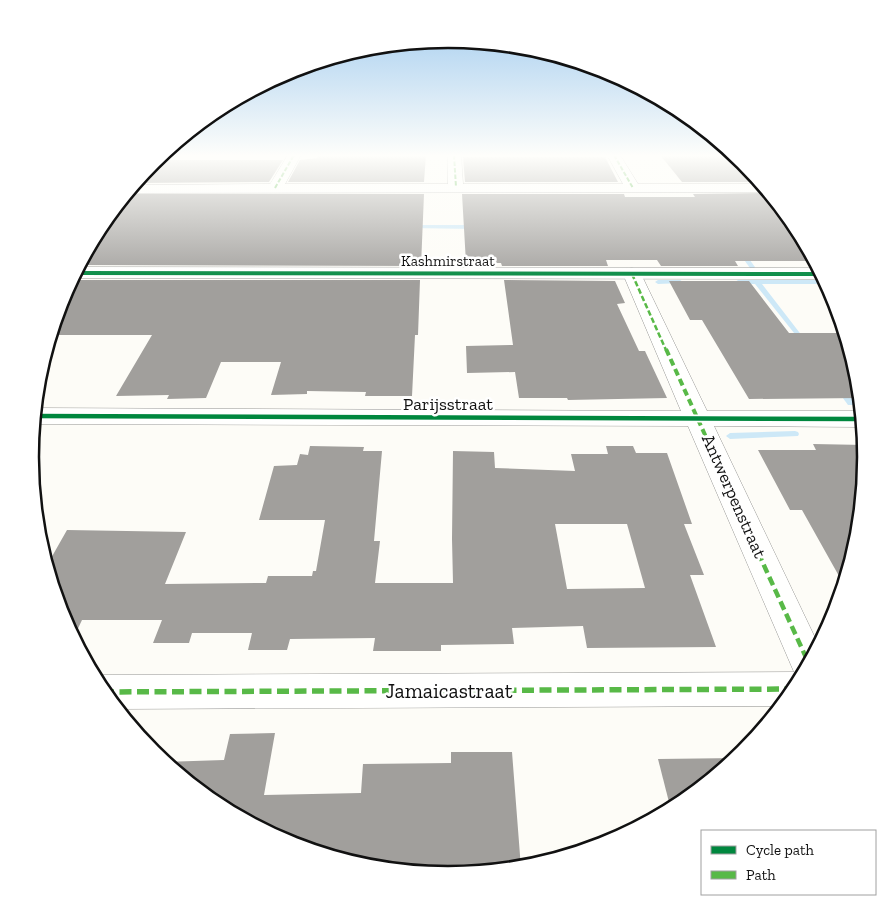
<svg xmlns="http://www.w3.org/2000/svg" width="896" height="915" font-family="'Zilla Slab',serif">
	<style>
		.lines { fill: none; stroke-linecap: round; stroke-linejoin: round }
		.stream { fill: #cde8f7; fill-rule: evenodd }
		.building { fill: #a19f9c; fill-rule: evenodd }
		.minor-casing { stroke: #979795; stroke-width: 1 }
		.tertiary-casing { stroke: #979795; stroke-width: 1 }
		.minor { fill: #fffffe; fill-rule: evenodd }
		.tertiary { fill: #fffffe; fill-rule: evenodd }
		.quiet-far4 { stroke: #58b947; stroke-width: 2; stroke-dasharray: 4.5 2; stroke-linecap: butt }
		.quiet-far3 { stroke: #58b947; stroke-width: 2.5; stroke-dasharray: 5.5 2.5; stroke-linecap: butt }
		.quiet-far2 { stroke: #58b947; stroke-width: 4; stroke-dasharray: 7 4; stroke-linecap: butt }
		.quiet-far1 { stroke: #58b947; stroke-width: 4.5; stroke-dasharray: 9 4.5; stroke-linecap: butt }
		.quiet { stroke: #58b947; stroke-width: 5.5; stroke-dasharray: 12 5.5; stroke-linecap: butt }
		.cycleway-far1-casing { stroke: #fff; stroke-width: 6 }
		.cycleway-casing { stroke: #fff; stroke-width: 8 }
		.cycleway-far1 { stroke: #00873e; stroke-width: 4 }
		.cycleway { stroke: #00873e; stroke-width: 4.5 }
		.labels { text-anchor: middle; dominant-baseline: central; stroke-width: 5; stroke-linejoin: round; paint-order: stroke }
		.far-street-label { font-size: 15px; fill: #111; stroke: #fff }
		.street-label { font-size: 18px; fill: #111; stroke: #fff }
		.near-street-label { font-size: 21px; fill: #111; stroke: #fff }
		.rim { fill: none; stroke: #111; stroke-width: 2.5 }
	</style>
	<rect width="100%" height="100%" fill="#fdfcf7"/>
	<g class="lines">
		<g class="stream">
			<polygon points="412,225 474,225 477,227 474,229 410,228 409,227"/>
			<polygon points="740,252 744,252 755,267 754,268 750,268 739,253"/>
			<polygon points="680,280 683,282 682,283 658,284 655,282 658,280"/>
			<polygon points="825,280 827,284 762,284 806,341 808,342 804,344 802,343 755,284 738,284 735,282 738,280"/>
			<polygon points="838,388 844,388 855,403 854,405 848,405 837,390"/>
			<polygon points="795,431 798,432 799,434 798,436 730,439 726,436 730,433"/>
		</g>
	</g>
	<g class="building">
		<polygon points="318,155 426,155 424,182 288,182 300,160 317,158"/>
		<polygon points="661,156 736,156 760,182 682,182"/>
		<polygon points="463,157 605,157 618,182 465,182"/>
		<polygon points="154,160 283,160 269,182 135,183"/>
		<polygon points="769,193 796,226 814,261 735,261 738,266 661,266 657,260 606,260 608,266 502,266 501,263 466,263 462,194 624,194 625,197 695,197 693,194"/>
		<polygon points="126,194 424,194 421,266 79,265 101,225"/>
		<polygon points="71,280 420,280 418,335 415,335 412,396 365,396 366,392 307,391 307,394 271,395 281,362 221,362 206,398 167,399 169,395 116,396 152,335 50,335 62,297"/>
		<polygon points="504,280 615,281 625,303 617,304 639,351 645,351 667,398 568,400 567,398 519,398 515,372 467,373 466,346 513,345"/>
		<polygon points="669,281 749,281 789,333 845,333 858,376 860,398 749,399 702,320 690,320"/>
		<polygon points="813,444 865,445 866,458 858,539 844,585 802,510 790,510 758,450 816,450"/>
		<path d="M310,446L364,447L363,451H382L374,541H380L375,583H453L452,539L453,451L494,452L495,468L575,471L571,454H608L606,446H633L636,453H667L692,524H684L704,575H690L716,647L587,648L583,626L512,628L514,644L441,645V651H373L375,638L290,639L287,650H248L252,633H192L189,643H153L162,620H82L73,639L62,617L46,567L67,530L186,532L165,584L266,583L268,576H312L313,571H316L325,520H259L274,466L297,465L300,454L308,455ZM555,524H627L645,588L567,589Z"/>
		<polygon points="275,733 264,795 361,793 363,764 451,763 451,752 512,752 521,868 447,875 366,867 288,844 216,805 163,762 224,760 230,734"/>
		<polygon points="738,758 680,805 671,810 658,759"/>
	</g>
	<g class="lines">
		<defs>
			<g id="minor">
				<polygon points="288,155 301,155 285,184 448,184 448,155 461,155 463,184 623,184 607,155 620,155 638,184 761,184 768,192 127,193 134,185 270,184"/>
				<polygon points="632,268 639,270 641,274 707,411 861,411 862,427 714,426 819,646 795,690 782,706 116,709 100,689 94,678 102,675 794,672 688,426 33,424 35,408 681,411 623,274 625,270"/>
			</g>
			<polygon id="tertiary" points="78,267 819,268 824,279 72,278"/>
		</defs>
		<use href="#minor" class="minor-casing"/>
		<use href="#tertiary" class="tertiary-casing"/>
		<use href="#minor" class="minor"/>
		<use href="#tertiary" class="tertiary"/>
		<g class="quiet-far4">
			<polyline points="454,155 456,187"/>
			<polyline points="614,155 633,188"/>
			<polyline points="275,188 294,155"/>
		</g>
		<polyline class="quiet-far3" points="632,274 666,350"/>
		<polyline class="quiet-far2" points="666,349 731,492"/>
		<polyline class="quiet-far1" points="730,491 809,664"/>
		<polyline class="quiet" points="102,692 796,689"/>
		<defs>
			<polyline id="cycleway-far1" points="75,273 822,274"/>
			<polyline id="cycleway" points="34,416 862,419"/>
		</defs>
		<use href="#cycleway-far1" class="cycleway-far1-casing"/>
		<use href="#cycleway" class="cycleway-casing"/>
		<use href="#cycleway-far1" class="cycleway-far1"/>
		<use href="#cycleway" class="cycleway"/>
	</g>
	<linearGradient id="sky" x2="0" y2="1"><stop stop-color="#9dc9ee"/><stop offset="0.55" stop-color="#fefefb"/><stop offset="1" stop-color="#fefefb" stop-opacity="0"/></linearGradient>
	<rect width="896" height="283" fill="url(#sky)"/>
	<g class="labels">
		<g class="far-street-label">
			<text x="448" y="261">Kashmirstraat</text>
		</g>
		<g class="street-label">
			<text x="448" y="404">Parijsstraat</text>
			<text transform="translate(734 496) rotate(66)">Antwerpenstraat</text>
		</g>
		<g class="near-street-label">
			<text x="449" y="690">Jamaicastraat</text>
		</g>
	</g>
	<path d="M0 0H896V915H0ZM39 457a409 409 0 1 1 818 0a409 409 0 1 1-818 0Z" fill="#fff" fill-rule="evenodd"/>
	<path class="rim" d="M39 457a409 409 0 1 1 818 0a409 409 0 1 1-818 0Z"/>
	<rect x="701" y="830" width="175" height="65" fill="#ffffff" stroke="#a0a0a0"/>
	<rect x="711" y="846" width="25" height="8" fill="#00873e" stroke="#a0a0a0"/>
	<text x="746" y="855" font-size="15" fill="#111111">Cycle path</text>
	<rect x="711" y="871" width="25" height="8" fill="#58b947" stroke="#a0a0a0"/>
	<text x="746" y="880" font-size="15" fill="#111111">Path</text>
</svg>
